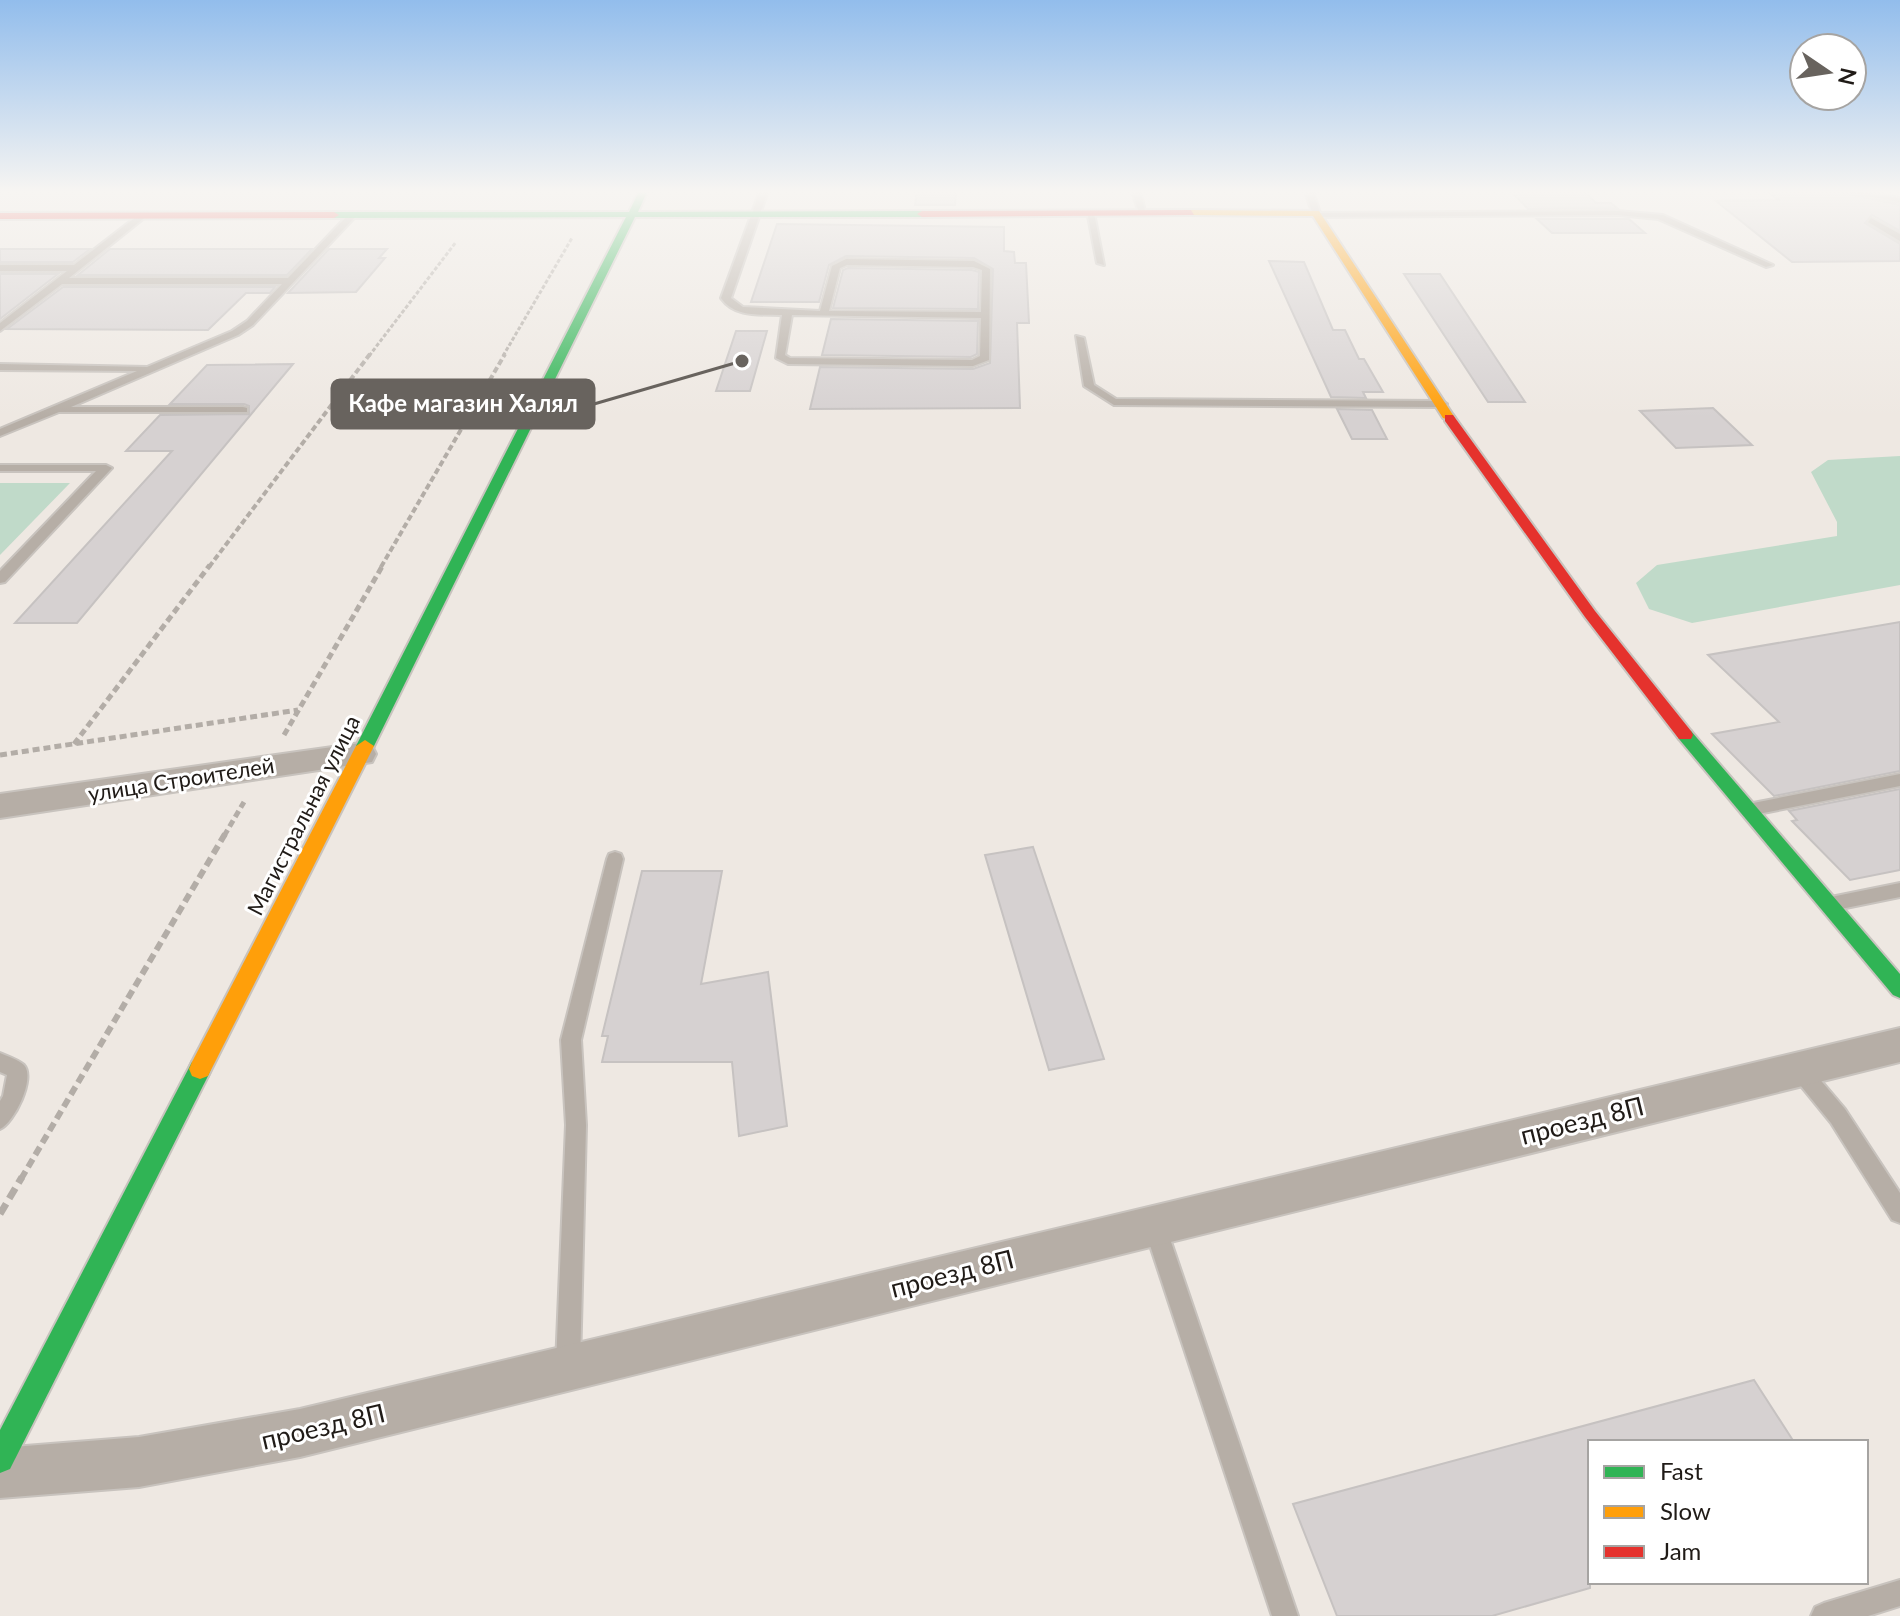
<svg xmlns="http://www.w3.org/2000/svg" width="1900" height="1616" font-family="Lato,sans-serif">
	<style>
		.green { fill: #c0dac9 }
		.building { fill: #d6d1d1; stroke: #c6c2c1; stroke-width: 2 }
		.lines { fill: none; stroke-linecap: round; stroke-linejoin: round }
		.lane-casing { stroke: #c8c3be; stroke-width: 4 }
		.street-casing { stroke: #c8c3be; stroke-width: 4 }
		.fast-casing { stroke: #c8c3be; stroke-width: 4 }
		.slow-casing { stroke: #c8c3be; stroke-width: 4 }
		.jam-casing { stroke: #c8c3be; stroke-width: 4 }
		.path-far4 { stroke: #b3ada7; stroke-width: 3; stroke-dasharray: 4 2; stroke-linecap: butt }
		.path-far3 { stroke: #b3ada7; stroke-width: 4; stroke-dasharray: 6 3; stroke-linecap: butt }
		.path-far2 { stroke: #b3ada7; stroke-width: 5; stroke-dasharray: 7 4; stroke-linecap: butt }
		.path-far1 { stroke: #b3ada7; stroke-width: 6; stroke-dasharray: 9 5; stroke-linecap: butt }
		.path { stroke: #b3ada7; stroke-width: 7; stroke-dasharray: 12 6; stroke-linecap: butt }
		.lane { fill: #b6aea6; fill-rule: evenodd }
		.street { fill: #b6aea6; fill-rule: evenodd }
		.fast { fill: #30b455; fill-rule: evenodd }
		.slow { fill: #ff9f0a; fill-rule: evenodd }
		.jam { fill: #e5322d; fill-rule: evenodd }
		.labels { text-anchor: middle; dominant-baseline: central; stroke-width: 6; stroke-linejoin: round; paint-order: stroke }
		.street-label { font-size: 22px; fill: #201b17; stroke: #fff }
		.near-street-label { font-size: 26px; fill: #201b17; stroke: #fff }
		.leader { fill: none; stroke: #68635e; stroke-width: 3 }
		.callout-dot { fill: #68635e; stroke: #fff; stroke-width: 3 }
		.callout { fill: #68635e; stroke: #68635e; stroke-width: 3 }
		.callout-label { font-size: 24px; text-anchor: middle; font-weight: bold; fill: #fff }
	</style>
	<rect width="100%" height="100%" fill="#eee8e2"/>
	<g class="green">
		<polygon points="1900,456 1900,585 1692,623 1649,609 1636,583 1657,565 1837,536 1837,522 1811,472 1828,460"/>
		<polygon points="0,483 70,483 0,555"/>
	</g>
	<g class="building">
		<polygon points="917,191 956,191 955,205 915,205"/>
		<polygon points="1511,191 1584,191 1596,203 1611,203 1617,208 1528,209"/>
		<polygon points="1766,191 1836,191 1900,205 1900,231 1872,215 1865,223 1900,244 1900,261 1792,262 1716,201 1779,200"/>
		<polygon points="1537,219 1629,219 1645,233 1552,233"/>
		<polygon points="777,224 1004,227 1004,251 1014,252 1015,263 1026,263 1029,323 1017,323 1020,408 810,409 820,367 973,369 990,363 993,269 974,258 846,256 829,265 819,302 751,302"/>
		<polygon points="0,249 90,249 73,262 0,262"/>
		<polygon points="110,249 312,249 287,275 78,275"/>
		<polygon points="329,249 387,249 379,258 385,258 356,292 288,293"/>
		<polygon points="1269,261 1304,262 1333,330 1345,330 1359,359 1364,359 1383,392 1363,392 1366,398 1331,397"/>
		<polygon points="848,268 972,270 979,272 978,309 833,308 843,270"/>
		<polygon points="0,274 58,274 0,319"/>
		<polygon points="1404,274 1440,274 1525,402 1488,402"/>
		<polygon points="63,287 275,287 270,293 246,293 208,330 7,329"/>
		<polygon points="831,319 978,321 977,354 971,357 822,355"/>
		<polygon points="736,331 767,331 750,391 716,391"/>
		<polygon points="293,364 77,623 15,623 172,451 126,451 160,415 249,414 249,406 244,404 170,404 207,365"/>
		<polygon points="1713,408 1752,445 1676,448 1640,411"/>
		<polygon points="1337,409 1372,410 1387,439 1352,439"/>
		<polygon points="1900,622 1900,771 1774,796 1712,734 1779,722 1708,655"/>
		<polygon points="1900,789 1900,870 1850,880 1792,821 1797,820 1789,811"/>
		<polygon points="1033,847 1104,1059 1049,1070 985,855"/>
		<polygon points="642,871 722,871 701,984 768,972 787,1126 739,1136 732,1062 602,1062 608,1036 602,1036"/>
		<polygon points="1754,1380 1794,1442 1590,1442 1590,1588 1492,1616 1337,1616 1293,1504"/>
	</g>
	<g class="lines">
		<defs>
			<g id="lane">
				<path d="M760,191H768L731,298L743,307L820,311L832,266L846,259L974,261L990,269L989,360L973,366L788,364L776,358L782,315C760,314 735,318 721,298ZM847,265L973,267L982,270L981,312L829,311L840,268ZM792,315L981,318L980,356L972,360L790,358L785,355Z"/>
				<polygon points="1132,191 1140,191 1146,215 1139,213"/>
				<polygon points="1305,191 1313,191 1320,213 1618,211 1663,215 1773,265 1766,267 1658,219 1618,215 1317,217 1313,215"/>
				<polygon points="1839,191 1856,191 1900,198 1900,202"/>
				<polygon points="1087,211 1094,213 1104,265 1097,263"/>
				<polygon points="141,213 148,215 69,278 288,278 350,213 357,215 253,325 238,335 71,407 243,407 247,408 247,412 59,412 0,436 0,429 137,371 0,370 0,364 147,367 232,331 247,321 282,284 62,284 0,331 0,323 67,271 0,271 0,265 74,265"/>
				<polygon points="1871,218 1900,234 1900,241 1868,222"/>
				<polygon points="1076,336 1084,338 1094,385 1116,399 1442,401 1447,404 1442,407 1114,405 1084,386"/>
				<polygon points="0,465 106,465 112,468 5,582 0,583 0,571 96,471 0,471"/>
				<polygon points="1900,774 1900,786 1748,816 1742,814 1740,810 1742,806 1748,804"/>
				<polygon points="615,852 621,854 623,859 581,1040 586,1125 580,1365 576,1373 568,1377 560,1373 556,1365 566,1125 561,1040 607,859 609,854"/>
				<polygon points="1900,883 1900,897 1831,911 1825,909 1822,904 1825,899 1831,897"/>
				<path d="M0,1053C7,1056 19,1060 24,1065C36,1078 14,1123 0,1129V1101L3,1096L7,1075L0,1072Z"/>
				<polygon points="1799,1060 1806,1063 1845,1109 1900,1193 1900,1223 1892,1220 1831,1123 1792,1075 1789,1069 1792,1063"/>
				<polygon points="1155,1216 1163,1219 1166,1227 1298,1616 1272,1616 1144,1227 1147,1219"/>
				<polygon points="1900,1580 1900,1606 1868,1616 1811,1616 1815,1607 1824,1603"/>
			</g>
			<g id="street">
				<polygon points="361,743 372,746 376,754 372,762 0,818 0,794"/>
				<polygon points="1900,1028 1900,1062 300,1457 139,1487 0,1498 0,1448 139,1437 300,1409"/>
			</g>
			<g id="fast">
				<polygon points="639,191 647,192 638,212 922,211 927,214 922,217 635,217 374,746 365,752 359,750 356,746 626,217 334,218 329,215 334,212 629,212"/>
				<polygon points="1685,729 1691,731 1900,974 1900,998 1893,995 1679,739 1677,735 1679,731"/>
				<polygon points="200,1059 208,1062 211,1069 208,1076 10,1469 0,1473 0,1430 192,1062"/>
			</g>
			<g id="slow">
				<polygon points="1191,210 1319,211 1455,418 1453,421 1443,418 1313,216 1188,215"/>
				<polygon points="365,740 374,746 208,1076 200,1079 192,1076 189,1069 192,1062 356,746"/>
			</g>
			<g id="jam">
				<polygon points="1191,210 1194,215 922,217 917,214 922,211"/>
				<polygon points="0,213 334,212 339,215 334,218 0,219"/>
				<polygon points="1445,415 1453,415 1595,611 1691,731 1693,735 1691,739 1679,739 1585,617 1445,421"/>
			</g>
		</defs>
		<use href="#lane" class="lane-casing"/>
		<use href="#street" class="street-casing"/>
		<use href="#fast" class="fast-casing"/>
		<use href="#slow" class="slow-casing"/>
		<use href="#jam" class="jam-casing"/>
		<g class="path-far4">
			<polyline points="369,356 456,242"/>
			<polyline points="503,356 572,238"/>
		</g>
		<g class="path-far3">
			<polyline points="209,567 370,354"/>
			<polyline points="381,567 505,354"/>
		</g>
		<g class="path-far2">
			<polyline points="284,735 383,565"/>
			<polyline points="74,744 210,565"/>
			<polyline points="0,755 298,710"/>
			<polyline points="224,836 244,802"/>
		</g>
		<polyline class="path-far1" points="21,1179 225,834"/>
		<polyline class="path" points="0,1214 22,1177"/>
		<use href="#lane" class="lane"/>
		<use href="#street" class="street"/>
		<use href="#fast" class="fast"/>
		<use href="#slow" class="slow"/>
		<use href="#jam" class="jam"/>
	</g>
	<linearGradient id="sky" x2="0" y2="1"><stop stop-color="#92bdec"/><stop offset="0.46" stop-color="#f7f5f2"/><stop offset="1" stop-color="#f7f5f2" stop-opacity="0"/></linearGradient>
	<rect width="1900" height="417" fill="url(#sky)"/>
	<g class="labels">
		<g class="street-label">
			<text transform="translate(181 779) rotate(-9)">улица Строителей</text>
			<text transform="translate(303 815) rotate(-63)">Магистральная улица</text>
		</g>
		<g class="near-street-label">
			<text transform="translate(1582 1120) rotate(-14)">проезд 8П</text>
			<text transform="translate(952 1273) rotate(-14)">проезд 8П</text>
			<text transform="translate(323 1426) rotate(-13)">проезд 8П</text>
		</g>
	</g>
	<path class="leader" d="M742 361L594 404"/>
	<circle class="callout-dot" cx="742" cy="361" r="8"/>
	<rect class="callout" x="332" y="380" width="262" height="48" rx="8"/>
	<g class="callout-label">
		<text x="463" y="412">Кафе магазин Халял</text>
	</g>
	<rect x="1588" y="1440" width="280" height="144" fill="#ffffff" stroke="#a6a4a2" stroke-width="2"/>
	<rect x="1604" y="1466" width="40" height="12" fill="#30b455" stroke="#a6a4a2" stroke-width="2"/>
	<text x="1660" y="1480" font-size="24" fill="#201b17">Fast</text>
	<rect x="1604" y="1506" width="40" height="12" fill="#ff9f0a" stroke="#a6a4a2" stroke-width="2"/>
	<text x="1660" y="1520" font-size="24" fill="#201b17">Slow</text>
	<rect x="1604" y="1546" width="40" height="12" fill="#e5322d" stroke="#a6a4a2" stroke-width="2"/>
	<text x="1660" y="1560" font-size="24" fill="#201b17">Jam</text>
	<g transform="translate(1828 72) rotate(103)"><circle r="38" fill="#ffffff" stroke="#a6a4a2" stroke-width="2"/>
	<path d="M0-6L14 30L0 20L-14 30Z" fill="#68635e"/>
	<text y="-12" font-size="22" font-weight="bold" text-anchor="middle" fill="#201b17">N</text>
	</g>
</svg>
